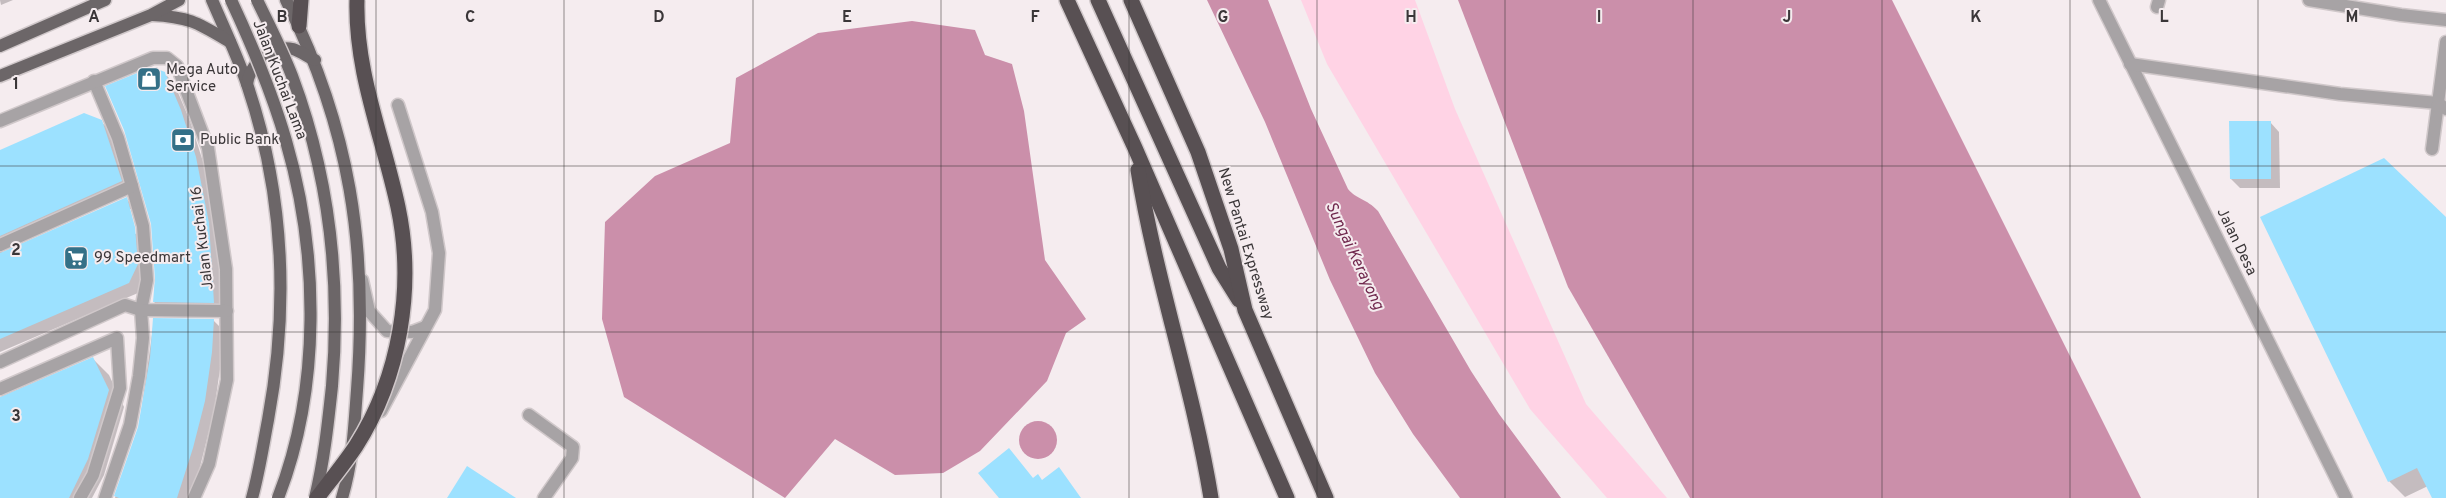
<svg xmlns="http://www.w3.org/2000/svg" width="2446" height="498" font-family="Overpass,sans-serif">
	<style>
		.green { fill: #ffd3e5 }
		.water { fill: #cb8faa }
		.shadow { fill: #0003; fill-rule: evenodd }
		.building { fill: #9ce1ff }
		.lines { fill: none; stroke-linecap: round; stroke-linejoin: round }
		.minor-casing { stroke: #d0c8ca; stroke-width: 15 }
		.major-casing { stroke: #d0c8ca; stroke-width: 15 }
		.highway-casing { stroke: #d0c8ca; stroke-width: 18 }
		.minor { stroke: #a7a3a5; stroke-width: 12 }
		.major { stroke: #6c6668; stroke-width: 12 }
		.highway { stroke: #585053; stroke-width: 15 }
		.major-bridge-casing { stroke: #d0c8ca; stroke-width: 15; stroke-linecap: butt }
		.highway-bridge-casing { stroke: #d0c8ca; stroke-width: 18; stroke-linecap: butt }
		.major-bridge { stroke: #6c6668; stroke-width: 12 }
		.highway-bridge { stroke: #585053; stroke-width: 15 }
		.grid { fill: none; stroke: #3a3638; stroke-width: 1; stroke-opacity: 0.55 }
		.labels { text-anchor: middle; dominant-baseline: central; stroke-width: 4; stroke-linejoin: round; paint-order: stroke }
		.poi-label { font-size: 15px; fill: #3a3638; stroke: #f5ecef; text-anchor: start }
		.street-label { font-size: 15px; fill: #3a3638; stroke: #f5ecef }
		.water-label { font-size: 16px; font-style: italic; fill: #70284d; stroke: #f5ecef }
		.grid-label { font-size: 16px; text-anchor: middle; font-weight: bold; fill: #3a3638; stroke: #f5ecef; stroke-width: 4; stroke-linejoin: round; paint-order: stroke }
	</style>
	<rect width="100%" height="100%" fill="#f5ecef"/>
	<polygon class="green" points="1301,0 1415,0 1455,109 1586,404 1667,498 1607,498 1530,409 1327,64"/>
	<g class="water">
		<path d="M1207,0H1268L1311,109L1348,189C1357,200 1366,198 1378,211L1471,371L1499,414L1561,498H1460L1413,434L1375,373L1330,280L1265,122Z"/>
		<polygon points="1458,0 1892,0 2141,498 1690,498 1568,287"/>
		<polygon points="912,21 975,30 985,55 1012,64 1024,111 1045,260 1086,319 1066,333 1047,381 980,451 943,473 895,475 835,439 785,498 624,397 602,319 605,222 655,176 730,143 736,78 818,33"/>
		<circle cx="1038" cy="440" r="19"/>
	</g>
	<g class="shadow">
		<polygon points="0,0 13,0 1,5"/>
		<polygon points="165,74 174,83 190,121 205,168 218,233 223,312 164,311 154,302"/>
		<path d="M101,122L111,131L131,191L2,250V254L126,199L136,208L146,274L138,293L0,352V151ZM129,209H131L138,233L135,234Z"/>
		<polygon points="2270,122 2279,132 2280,188 2240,188 2231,179"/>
		<polygon points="2446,219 2446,498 2433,498 2428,486 2405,497 2389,481"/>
		<polygon points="154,320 213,320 223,330 221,362 214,411 198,475 189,498 115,498 139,428"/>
		<polygon points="93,359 109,375 124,407 104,475 92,498 0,498 0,399"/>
	</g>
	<g class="building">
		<polygon points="152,67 165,72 181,110 196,157 209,223 214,303 153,302 155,279 151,224 124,130 105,86"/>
		<polygon points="84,113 102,120 122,181 0,236 0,150"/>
		<polygon points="2229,121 2271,121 2271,179 2230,179"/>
		<polygon points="2384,158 2446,217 2446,498 2432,498 2417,468 2388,482 2260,217"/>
		<polygon points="127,197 135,227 138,264 129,283 0,339 0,253"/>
		<polygon points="153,318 214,319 212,352 205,401 193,448 177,498 119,498 114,496 138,427 150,358"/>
		<polygon points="93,357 109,390 88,459 69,498 0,498 0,397"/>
		<polygon points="1009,448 1033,478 1038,474 1042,480 1059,467 1081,498 999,498 978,473"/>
		<polygon points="467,466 516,498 447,498"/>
	</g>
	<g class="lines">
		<defs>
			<g id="minor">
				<polyline points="2099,0 2346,498"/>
				<polyline points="2309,0 2401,15 2446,20"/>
				<polyline points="2157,7 2159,0"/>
				<polyline points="2130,64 2340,94 2438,103 2446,109"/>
				<polyline points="94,81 118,138 132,186 143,226 147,280 141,310 143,338 139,376 130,425 105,498"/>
				<polyline points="0,121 153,58 167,58 177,66 208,148 226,269 227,380 209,464 194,498"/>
				<polyline points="2432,149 2446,42"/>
				<polyline points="0,245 132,186"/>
				<polyline points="362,280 369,311 387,331 412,332 425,327"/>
				<polyline points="0,362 125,305 141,310 227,311"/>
				<polyline points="0,389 117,338 120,388 93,475 80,498"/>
				<polyline points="381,411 435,310 439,253 432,212 398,105"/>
				<polyline points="529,415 573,447 572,458 544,498"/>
			</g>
			<g id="major">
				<path d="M212,0C224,28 237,55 247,84C284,193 289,307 268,420C263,446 259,473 252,498"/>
				<path d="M286,0C350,128 368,247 357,390C354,428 353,461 342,498"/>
				<path d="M152,15C190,17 198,23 230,42"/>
				<polyline points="0,46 105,0"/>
				<polyline points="0,76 151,15 179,0"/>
				<path d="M247,84C250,64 272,44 293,49C300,51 308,57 315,60"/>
			</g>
			<g id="highway">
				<polyline points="1067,0 1135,148 1287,498"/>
				<polyline points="1098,0 1219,268 1239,300"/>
				<polyline points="1131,0 1198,152 1231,249 1245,310 1326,498"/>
				<polyline points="299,26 301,0"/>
				<path d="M1138,170C1156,281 1193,387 1211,498"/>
			</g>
		</defs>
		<use href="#minor" class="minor-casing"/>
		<use href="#major" class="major-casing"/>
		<use href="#highway" class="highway-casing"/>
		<use href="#minor" class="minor"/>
		<use href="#major" class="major"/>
		<use href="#highway" class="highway"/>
		<defs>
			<g id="major-bridge">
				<path d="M231,0C252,45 272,92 286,141C319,254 321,388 278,498"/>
				<path d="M257,0C269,25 282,50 292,76C329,175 341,281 332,386C328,423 324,461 315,498"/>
			</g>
			<path id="highway-bridge" d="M317,498C330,481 344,464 356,446C400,377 415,287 398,207C383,137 355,72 357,0"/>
		</defs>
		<use href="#major-bridge" class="major-bridge-casing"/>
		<use href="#highway-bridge" class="highway-bridge-casing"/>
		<use href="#major-bridge" class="major-bridge"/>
		<use href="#highway-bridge" class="highway-bridge"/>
	</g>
	<path class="grid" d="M188,0V498M376,0V498M564,0V498M753,0V498M941,0V498M1129,0V498M1317,0V498M1505,0V498M1693,0V498M1882,0V498M2070,0V498M2258,0V498M0,166H2446M0,332H2446"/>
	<defs>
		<symbol id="shop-square" viewBox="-11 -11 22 22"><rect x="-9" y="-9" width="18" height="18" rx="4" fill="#347087" stroke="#f5ecef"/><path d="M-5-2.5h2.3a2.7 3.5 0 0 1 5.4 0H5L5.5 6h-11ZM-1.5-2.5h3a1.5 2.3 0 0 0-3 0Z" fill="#fff"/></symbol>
		<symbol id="bank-square" viewBox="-11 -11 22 22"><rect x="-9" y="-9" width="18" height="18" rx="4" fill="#347087" stroke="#f5ecef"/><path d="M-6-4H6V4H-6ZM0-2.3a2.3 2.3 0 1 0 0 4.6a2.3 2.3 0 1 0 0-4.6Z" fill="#fff"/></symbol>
		<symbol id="supermarket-square" viewBox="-11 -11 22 22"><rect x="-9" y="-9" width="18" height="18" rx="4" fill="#347087" stroke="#f5ecef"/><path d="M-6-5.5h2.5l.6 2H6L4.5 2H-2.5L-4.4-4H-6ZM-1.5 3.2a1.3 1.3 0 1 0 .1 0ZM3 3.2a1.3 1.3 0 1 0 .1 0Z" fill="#fff"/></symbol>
	</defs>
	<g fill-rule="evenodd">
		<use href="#shop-square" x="135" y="65" width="28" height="28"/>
		<use href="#bank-square" x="169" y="126" width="28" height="28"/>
		<use href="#supermarket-square" x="62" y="244" width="28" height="28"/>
	</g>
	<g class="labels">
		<g class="poi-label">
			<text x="166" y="70">Mega Auto<tspan x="166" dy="17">Service</tspan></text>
			<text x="200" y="140">Public Bank</text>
			<text x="94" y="258">99 Speedmart</text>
		</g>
		<g class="street-label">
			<text transform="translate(279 80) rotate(69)">Jalan Kuchai Lama</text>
			<text transform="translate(203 238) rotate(-97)">Jalan Kuchai 16</text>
			<text transform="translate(2236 242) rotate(64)">Jalan Desa</text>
			<text transform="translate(1245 244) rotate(73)">New Pantai Expressway</text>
		</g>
		<g class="water-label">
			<text transform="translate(1354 256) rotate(65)">Sungai Kerayong</text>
		</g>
	</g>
	<g class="grid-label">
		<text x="94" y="22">A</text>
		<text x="282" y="22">B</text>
		<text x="470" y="22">C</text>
		<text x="659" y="22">D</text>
		<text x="847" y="22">E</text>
		<text x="1035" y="22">F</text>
		<text x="1223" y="22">G</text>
		<text x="1411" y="22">H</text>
		<text x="1599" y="22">I</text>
		<text x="1787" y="22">J</text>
		<text x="1976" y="22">K</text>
		<text x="2164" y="22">L</text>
		<text x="2352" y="22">M</text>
		<text x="16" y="89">1</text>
		<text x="16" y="255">2</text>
		<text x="16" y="421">3</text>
	</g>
</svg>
